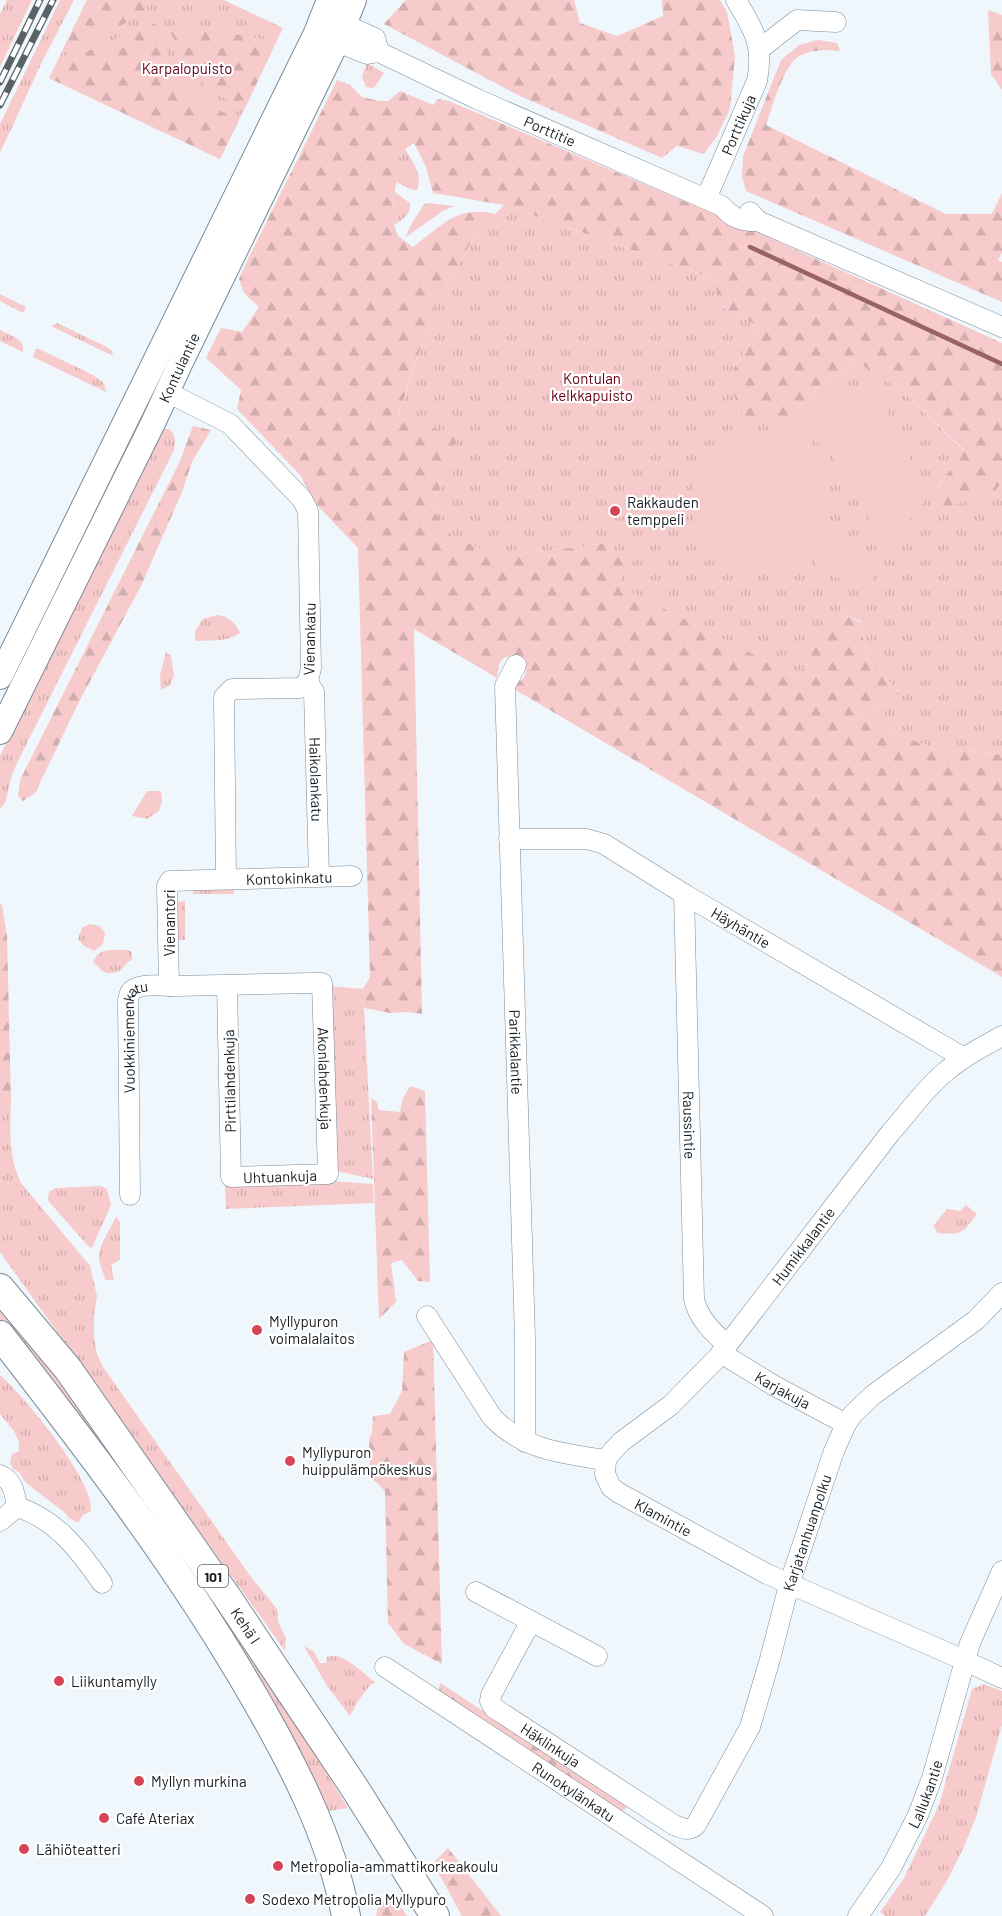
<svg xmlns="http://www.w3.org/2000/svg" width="1002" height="1916" font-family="Barlow,sans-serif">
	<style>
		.grass { fill: url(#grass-tufts) }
		.forest { fill: url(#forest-firs) }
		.pitch { fill: #f7cbcb }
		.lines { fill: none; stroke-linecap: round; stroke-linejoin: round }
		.stream { stroke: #986266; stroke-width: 4.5 }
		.minor-casing { stroke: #7a8b98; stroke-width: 21 }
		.major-casing { stroke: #7a8b98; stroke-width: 26 }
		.highway-casing { stroke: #7a8b98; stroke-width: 30 }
		.minor { stroke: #fff; stroke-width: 20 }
		.major { stroke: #fff; stroke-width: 24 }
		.highway { stroke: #fff; stroke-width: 28 }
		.rail-casing { stroke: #5b6267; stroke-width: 7 }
		.rail { stroke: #fff; stroke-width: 4.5; stroke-dasharray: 14; stroke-linecap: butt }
		.poi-dot { fill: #d64557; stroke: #fff; stroke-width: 2 }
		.labels { text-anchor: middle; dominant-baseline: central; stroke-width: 4.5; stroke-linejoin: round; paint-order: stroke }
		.shield { fill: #fff; stroke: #5d6164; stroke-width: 1.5 }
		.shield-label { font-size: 14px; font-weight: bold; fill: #171d22 }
		.park-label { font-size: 15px; fill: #640019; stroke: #fff }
		.street-label { font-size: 15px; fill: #171d22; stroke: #fff }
		.poi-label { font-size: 15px; fill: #171d22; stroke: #fff; text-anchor: start }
	</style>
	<defs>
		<pattern id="grass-tufts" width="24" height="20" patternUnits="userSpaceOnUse" patternTransform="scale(1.5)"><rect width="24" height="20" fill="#f7cbcb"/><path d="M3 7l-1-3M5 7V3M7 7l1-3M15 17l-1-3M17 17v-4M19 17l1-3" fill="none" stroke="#d3aeae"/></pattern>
		<pattern id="forest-firs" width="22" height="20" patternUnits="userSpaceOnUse" patternTransform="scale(1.5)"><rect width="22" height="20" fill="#f7cbcb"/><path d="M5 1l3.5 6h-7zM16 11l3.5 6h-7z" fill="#d3aeae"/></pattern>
	</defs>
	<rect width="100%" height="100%" fill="#eff7fd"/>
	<g class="grass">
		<polygon points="7,0 32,0 0,67 0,14"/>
		<polygon points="60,0 74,0 42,62 0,153 0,124"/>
		<polygon points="87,0 224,0 283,28 220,159 49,78"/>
		<polygon points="367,63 384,73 374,88 366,87 362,77"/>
		<path d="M405,149C413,162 423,175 417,190H413L396,182L401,152Z"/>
		<path d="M395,192L410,203C411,215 403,219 394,225L391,217Z"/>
		<path d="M429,203L455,206L443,211L406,237C409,225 418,215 424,204Z"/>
		<polygon points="504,205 715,279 718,305 760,327 734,368 789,420 820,386 857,362 902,390 964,451 937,487 991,495 1002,482 1002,756 994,753 936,749 857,718 900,693 866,657 861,621 840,614 809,663 795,676 617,585 626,567 607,543 500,557 452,537 432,508 459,435 397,420 436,302 477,232"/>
		<polygon points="0,294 26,307 23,313 0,301"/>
		<polygon points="57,323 107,347 112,351 113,356 51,326"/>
		<path d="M0,330C11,336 25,338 23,352L0,341Z"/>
		<polygon points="36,349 39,349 93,375 104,383 106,392 33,357"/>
		<polygon points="164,429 169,429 173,433 175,441 174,450 18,761 12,775 5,803 0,809 0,756 159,431"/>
		<path d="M217,615C228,616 236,623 240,633C228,642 210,640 195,641V631L203,619Z"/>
		<polygon points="166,652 171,656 174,676 170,685 161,690 160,675"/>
		<polygon points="147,791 161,791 162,801 159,811 147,819 132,816"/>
		<polygon points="234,885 234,894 193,894 192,886"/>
		<polygon points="185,901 185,940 178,940 177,902"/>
		<polygon points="89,924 100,926 105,933 103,944 94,951 84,946 78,939 82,928"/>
		<path d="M128,950L132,952V960L128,962L120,971C104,976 104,972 93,962C99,947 114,950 128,950Z"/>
		<polygon points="330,986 363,989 373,1179 336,1171"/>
		<path d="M0,1099H11C10,1128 8,1157 21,1183L90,1266L97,1296L94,1315V1337L97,1354L103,1367L251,1577L277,1609L278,1622L286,1638L285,1651L0,1252Z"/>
		<polygon points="332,1181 373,1184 374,1203 226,1209 225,1183"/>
		<polygon points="101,1186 107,1189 111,1205 92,1248 89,1247 50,1203 48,1200 49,1192 56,1188"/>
		<path d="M966,1205L977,1214C963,1233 962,1235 938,1233L933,1226L947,1209L960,1211Z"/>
		<path d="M116,1217L120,1222V1260L111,1265L114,1280H105C104,1273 99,1265 99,1257C98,1247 112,1226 116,1217Z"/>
		<polygon points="0,1301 108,1445 313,1751 348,1808 323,1812 15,1336 0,1319"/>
		<path d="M0,1375C23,1395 95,1481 91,1511L83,1515L78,1523L69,1518L64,1512L26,1483L19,1472L13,1469L10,1462L12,1454L19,1451V1442L14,1431L0,1414Z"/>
		<path d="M304,1646L314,1652L320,1663H326L327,1657C343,1651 364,1674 376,1683L371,1684L358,1701L350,1716L327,1686Z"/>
		<polygon points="984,1684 1002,1691 1002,1725 976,1817 963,1849 948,1879 925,1916 885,1916 880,1912 903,1880 939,1805 972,1689"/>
	</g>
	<g class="forest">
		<polygon points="87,0 144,0 147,5 146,13 61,54"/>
		<polygon points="406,0 574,0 580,23 617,36 663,16 662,0 720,0 727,12 735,56 730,109 717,136 704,154 677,146 662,158 520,96 384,24"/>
		<polygon points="988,10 1002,15 1002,90 991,74"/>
		<path d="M155,24C167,53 177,86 205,103C216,109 228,114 239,120L220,159L49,78L55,66L146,25Z"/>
		<polygon points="182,26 264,39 273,49 245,108 210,91 188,68 169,29"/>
		<path d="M818,40L837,43L840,51C826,50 811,49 798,57C783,67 772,108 766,125L946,214H992L1002,193V253L998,260L1002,262V302L746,191L742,176L743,156L781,60L799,45Z"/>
		<path d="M337,80L350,85L362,97L379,101H388L400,91L433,105L438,99L449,101L759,233L1002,343V482L992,495L940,508L937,488L964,450L902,390L857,362L820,386L789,420L745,422L734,395V368L760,327L718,305L715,279L504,205L433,193L426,167L414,143L401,152L391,217L398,236L413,247C442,226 456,205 495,214L477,232L436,302L397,419L459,435L432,508L452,536L500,557L607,543L626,567L618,585L795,676L809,663L806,649L840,614L861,622L866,657L900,693L857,718L936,749L994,753L1002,756V977L509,686C522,682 528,677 525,663L516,656C498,657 500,661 497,678L414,629L422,1014L409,1012L390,1013L364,1008L363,989L370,977L358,548L317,505L300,475L237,409L241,390L206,358L221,328L242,332L259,307L244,293L239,279L248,259Z"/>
		<polygon points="193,426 211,430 192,462 182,492 141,586 80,700 35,793 23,801 18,796 20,780 180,461"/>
		<polygon points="0,904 2,905 7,936 11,1099 0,1099"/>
		<polygon points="410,1086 425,1091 430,1282 418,1281 402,1260 391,1263 396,1302 379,1319 371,1098 377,1102 379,1110 400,1112 403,1098"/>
		<polygon points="433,1340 442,1664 404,1644 388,1623 385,1491 370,1476 369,1439 372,1432 373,1416 390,1414 402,1391 404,1352"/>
		<polygon points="440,1683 630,1806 622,1811 439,1693"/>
		<polygon points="448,1848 501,1916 462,1916 433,1863"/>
		<polygon points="390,1898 400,1905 407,1916 376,1916 379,1903"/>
	</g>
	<g class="pitch">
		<path d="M850,386H855L876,394L894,423L900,440L923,484L924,501L918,512L902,528L885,554C870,523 849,470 824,448C813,439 800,432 787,427C791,403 830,395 850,386Z"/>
		<circle cx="761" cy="500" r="70"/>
		<polygon points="826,538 880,561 867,590 814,568"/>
	</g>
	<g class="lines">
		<polyline class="stream" points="750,247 1002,364"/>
		<defs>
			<g id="minor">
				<polyline points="333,19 375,38 379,52"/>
				<path id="s1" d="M323,36L367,54L379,52L477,99L722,206C732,218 742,222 758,221"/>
				<polyline points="760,49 797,20 836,22"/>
				<path id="s2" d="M706,199L757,81C764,45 754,30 736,0"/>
				<polyline points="750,212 758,221 1002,327"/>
				<polyline points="167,392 230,424 302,499 308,511 311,668 308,682 300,688 232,689 224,697 226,879"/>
				<path id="s3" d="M516,665L505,686L525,1338V1442"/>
				<path id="s4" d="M308,682L314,692L319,876"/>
				<path id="s5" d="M509,839H587L604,844L684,894L964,1058"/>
				<path id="s6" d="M684,894L694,1299C699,1320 713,1332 727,1345"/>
				<path id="s7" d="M169,986L167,886L170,881L352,876"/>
				<path id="s8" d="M1002,1036C982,1047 961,1058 944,1073C924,1090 908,1113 891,1132L718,1357L671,1405L621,1442L610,1454L606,1460L605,1474L611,1487L619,1493L767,1574L948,1653L1002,1678"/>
				<path id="s9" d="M130,1195L128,1000C129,995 130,991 134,989C145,983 164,986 176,986C221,985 266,984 311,983H322L328,1174L231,1177L227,985"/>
				<path d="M427,1316L492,1417C523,1450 564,1454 606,1460"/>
				<path id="s10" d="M721,1353L773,1385L846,1424"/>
				<path d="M0,1475C13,1480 15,1494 17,1507"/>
				<path d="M17,1507C55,1518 81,1552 102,1583"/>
				<polyline points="0,1521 17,1507"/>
				<polyline points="476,1592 597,1656"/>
				<path id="s11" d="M531,1621L491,1695L490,1701L494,1708L674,1825C681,1828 689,1832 696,1825L750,1727L770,1659L789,1585L834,1451L846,1424L853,1414L873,1395L976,1320L1002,1293"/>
				<path id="s12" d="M385,1667L763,1916"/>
				<path id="s13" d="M858,1916L891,1868L918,1815L932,1778L970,1643L1002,1571"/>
			</g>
			<g id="major">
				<polyline points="0,677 316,33 329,0"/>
				<path id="s14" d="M0,732L154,421L180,364L337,42L354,0"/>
			</g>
			<g id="highway">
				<path id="s15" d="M0,1288L68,1369L227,1597L354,1787L435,1916"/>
				<path d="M0,1335C90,1451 180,1568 253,1695C293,1764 331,1837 346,1916"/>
			</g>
		</defs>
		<use href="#minor" class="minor-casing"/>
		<use href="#major" class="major-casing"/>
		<use href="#highway" class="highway-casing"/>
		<use href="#minor" class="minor"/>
		<use href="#major" class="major"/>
		<use href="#highway" class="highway"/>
		<defs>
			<g id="rail">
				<polyline points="0,82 40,0"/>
				<polyline points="0,105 53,0"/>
			</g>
		</defs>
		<use href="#rail" class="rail-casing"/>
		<use href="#rail" class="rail"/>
	</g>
	<g class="poi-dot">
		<circle cx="615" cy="511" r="6"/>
		<circle cx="257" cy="1330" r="6"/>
		<circle cx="290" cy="1461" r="6"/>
		<circle cx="59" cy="1681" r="6"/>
		<circle cx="139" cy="1781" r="6"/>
		<circle cx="104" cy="1818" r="6"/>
		<circle cx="24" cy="1849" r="6"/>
		<circle cx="278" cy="1866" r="6"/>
		<circle cx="250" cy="1899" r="6"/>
	</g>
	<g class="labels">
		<rect class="shield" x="198" y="1565" width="30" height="22" rx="4.5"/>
		<g class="shield-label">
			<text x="213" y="1576">101</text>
		</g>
		<g class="park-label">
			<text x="187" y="68">Karpalopuisto</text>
			<text x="592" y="378">Kontulan<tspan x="592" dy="17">kelkkapuisto</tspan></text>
		</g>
		<g class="street-label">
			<text stroke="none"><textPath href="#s2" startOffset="81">Porttikuja</textPath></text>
			<text stroke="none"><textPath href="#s1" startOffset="248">Porttitie</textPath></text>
			<text stroke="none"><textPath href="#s14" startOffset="406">Kontulantie</textPath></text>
			<text transform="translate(309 639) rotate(-89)">Vienankatu</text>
			<text stroke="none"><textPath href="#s4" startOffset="99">Haikolankatu</textPath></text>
			<text stroke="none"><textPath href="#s7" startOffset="225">Kontokinkatu</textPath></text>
			<text transform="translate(169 923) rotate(-90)">Vienantori</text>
			<text stroke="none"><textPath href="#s5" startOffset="256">Häyhäntie</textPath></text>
			<text stroke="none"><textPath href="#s9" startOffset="162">Vuokkiniemenkatu</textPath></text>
			<text stroke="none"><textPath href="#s3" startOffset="390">Parikkalantie</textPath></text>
			<text stroke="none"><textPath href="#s9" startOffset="492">Akonlahdenkuja</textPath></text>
			<text transform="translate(229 1081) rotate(-91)">Pirttilahdenkuja</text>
			<text stroke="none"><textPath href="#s6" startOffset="231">Raussintie</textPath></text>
			<text transform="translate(280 1176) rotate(-2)">Uhtuankuja</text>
			<text transform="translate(803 1246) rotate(-53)">Humikkalantie</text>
			<text stroke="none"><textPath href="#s10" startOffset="72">Karjakuja</textPath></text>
			<text stroke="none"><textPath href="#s8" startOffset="674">Klamintie</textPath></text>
			<text stroke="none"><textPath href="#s11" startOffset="651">Karjatanhuanpolku</textPath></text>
			<text stroke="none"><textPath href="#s15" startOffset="418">Kehä I</textPath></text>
			<text stroke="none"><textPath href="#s11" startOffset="166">Häklinkuja</textPath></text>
			<text stroke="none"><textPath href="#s12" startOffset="226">Runokylänkatu</textPath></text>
			<text stroke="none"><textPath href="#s13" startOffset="140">Lallukantie</textPath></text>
		</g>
		<g class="poi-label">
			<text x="627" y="502">Rakkauden<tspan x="627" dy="17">temppeli</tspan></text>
			<text x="269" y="1321">Myllypuron<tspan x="269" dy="17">voimalalaitos</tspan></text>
			<text x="302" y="1452">Myllypuron<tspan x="302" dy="17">huippulämpökeskus</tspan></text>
			<text x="71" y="1681">Liikuntamylly</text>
			<text x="151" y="1781">Myllyn murkina</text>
			<text x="116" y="1818">Café Ateriax</text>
			<text x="36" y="1849">Lähiöteatteri</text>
			<text x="290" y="1866">Metropolia-ammattikorkeakoulu</text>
			<text x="262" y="1899">Sodexo Metropolia Myllypuro</text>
		</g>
	</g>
</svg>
